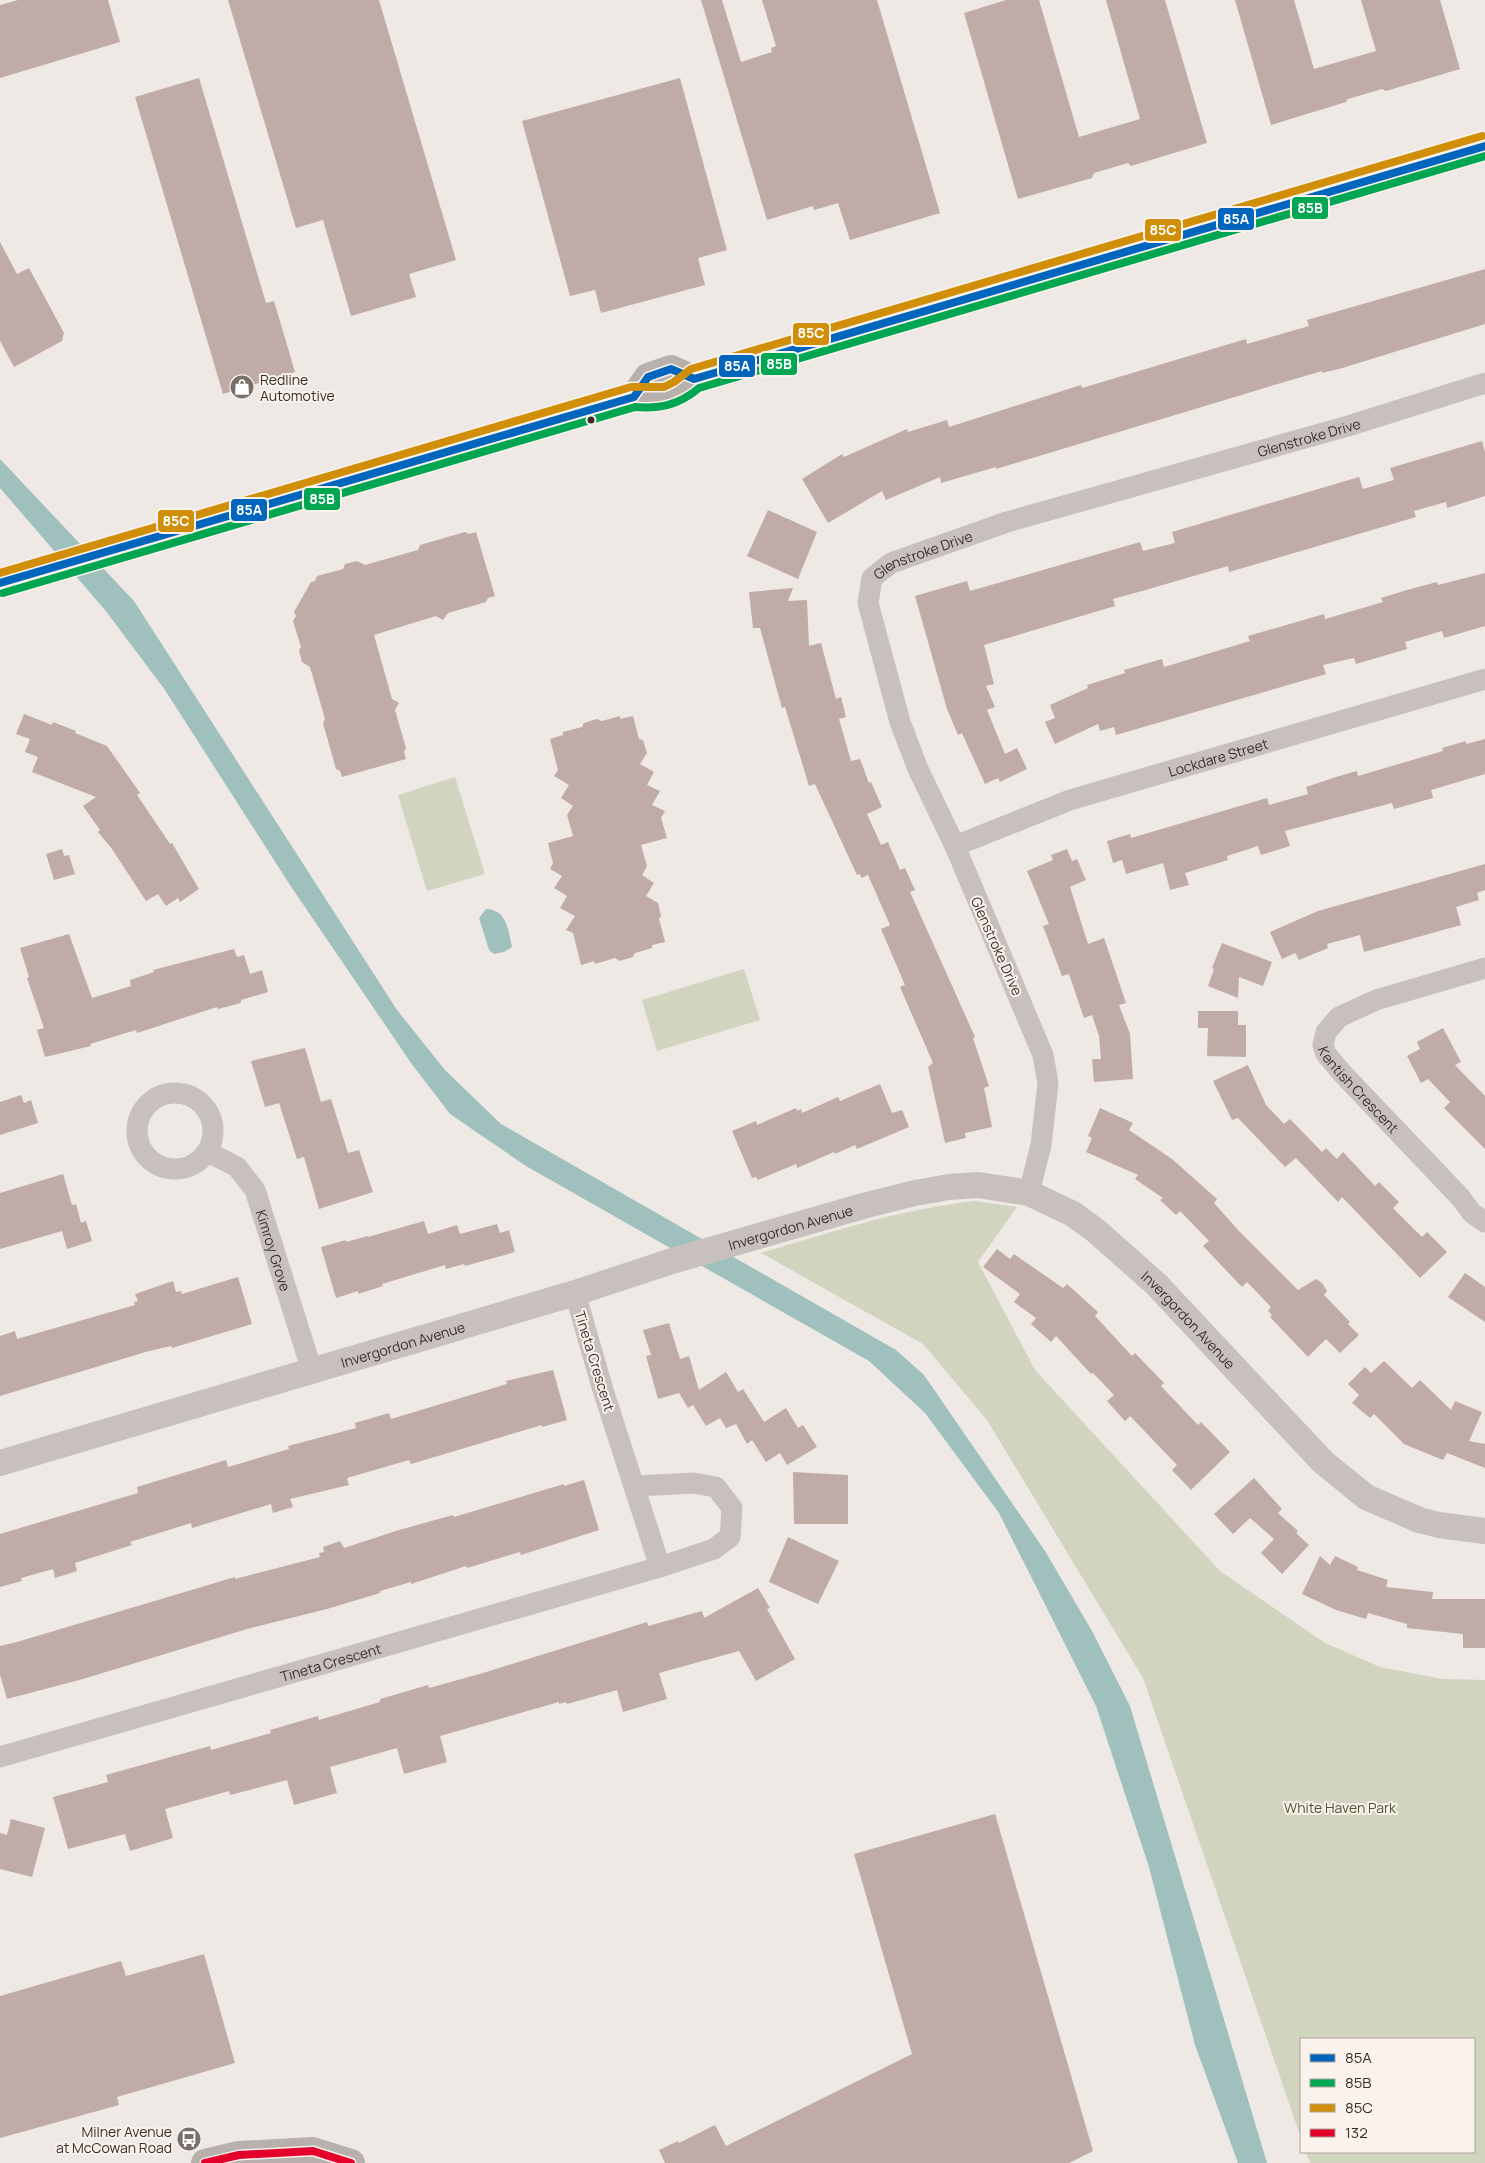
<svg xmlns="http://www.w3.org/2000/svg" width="1485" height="2163" font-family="Manrope,sans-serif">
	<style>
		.green { fill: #d1d4be }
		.water { fill: #a0c0bd }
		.building { fill: #c1aba6 }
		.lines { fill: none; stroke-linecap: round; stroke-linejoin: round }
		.minor { stroke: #c8c0bc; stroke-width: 21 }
		.tertiary { stroke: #c8c0bc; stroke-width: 26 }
		.secondary { stroke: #b8b0ad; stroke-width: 28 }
		.bus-1-casing { stroke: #faf2ec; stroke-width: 11 }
		.bus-2-casing { stroke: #faf2ec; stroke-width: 11 }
		.bus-3-casing { stroke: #faf2ec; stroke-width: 11 }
		.bus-4-casing { stroke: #faf2ec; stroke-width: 11 }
		.bus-1 { stroke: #0065bd; stroke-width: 8 }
		.bus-2 { stroke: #00a651; stroke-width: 8 }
		.bus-3 { stroke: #d18e08; stroke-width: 8 }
		.bus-4 { stroke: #e4002b; stroke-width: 8 }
		.bus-dot { fill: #392d2a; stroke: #faf2ec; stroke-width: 2 }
		.labels { text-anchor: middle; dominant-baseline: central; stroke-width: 4; stroke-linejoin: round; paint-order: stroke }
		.poi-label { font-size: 14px; fill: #392d2a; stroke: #faf2ec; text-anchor: start }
		.street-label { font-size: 14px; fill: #392d2a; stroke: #faf2ec }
		.park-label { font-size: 14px; fill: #4c572e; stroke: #faf2ec }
		.line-badge { stroke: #faf2ec; stroke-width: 2 }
		.badge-label { font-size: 14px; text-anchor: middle; font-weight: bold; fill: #fff }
	</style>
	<rect width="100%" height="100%" fill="#eee9e4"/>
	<g class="green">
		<polygon points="455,777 485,874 427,891 398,795"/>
		<polygon points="744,969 760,1020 657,1051 642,1000"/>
		<path d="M975,1201L1017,1207L978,1262L1035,1370L1220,1571L1325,1643L1380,1667L1443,1679L1485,1680V2163H1310L1306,2152H1474V2039H1301V2138L1143,1678L987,1420L923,1344L761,1253C832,1232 901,1209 975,1201Z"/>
	</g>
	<g class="water">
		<polygon points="0,459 134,601 397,1010 445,1070 501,1124 896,1350 924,1375 1045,1551 1092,1631 1130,1706 1267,2163 1238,2163 1195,2045 1149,1867 1096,1706 999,1513 925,1413 869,1361 526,1166 450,1114 411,1063 290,885 165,690 105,610 0,488"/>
		<path d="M486,909C507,910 508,929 512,947L504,952L494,954L489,950L479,918Z"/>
	</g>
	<g class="building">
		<polygon points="18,0 108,0 120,42 0,78 0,5"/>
		<polygon points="228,0 379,0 456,260 409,274 416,297 351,316 323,220 296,228"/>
		<polygon points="701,0 722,0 741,62 772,52 771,48 776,46 762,0 877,0 940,213 850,240 838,203 814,210 813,206 767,220"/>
		<polygon points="1006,0 1039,0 1079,137 1140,119 1106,0 1165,0 1207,143 1131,166 1128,163 1094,173 1092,178 1018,199 964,13"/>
		<polygon points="1235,0 1294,0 1314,69 1376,51 1361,0 1440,0 1460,69 1386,91 1382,89 1348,99 1346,102 1271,125"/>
		<polygon points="199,78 266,303 274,301 295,372 223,394 135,97"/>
		<polygon points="680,78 727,250 698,258 705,285 601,313 595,290 570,296 522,121"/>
		<polygon points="0,242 17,274 29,268 64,333 62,341 14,367 0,341"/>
		<polygon points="1485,269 1485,324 1339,369 1322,373 1322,371 1281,383 996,469 996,467 941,483 940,477 886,500 882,491 828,523 802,479 842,454 844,457 907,429 908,432 947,420 949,427 1081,385 1082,388 1246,339 1247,344 1309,326 1307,320"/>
		<polygon points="1482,441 1485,452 1485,496 1447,508 1446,502 1414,511 1416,517 1284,556 1229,572 1228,566 1142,591 1113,599 1115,606 984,645 994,684 986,686 995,707 987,710 1005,754 1017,748 1027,769 1000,782 998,778 985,784 962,733 958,735 947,709 915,596 967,581 970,591 1140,542 1143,551 1175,543 1172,532 1359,477 1363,489 1394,480 1390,468"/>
		<polygon points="768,510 817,532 798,579 747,556"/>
		<polygon points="465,532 469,534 476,532 495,596 488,598 486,602 448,613 443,620 436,616 374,635 392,699 399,703 395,710 406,748 404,752 406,759 342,777 340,771 336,769 323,723 325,719 310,667 302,662 299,650 301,647 293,621 296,616 294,612 311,582 315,581 317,576 343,569 345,564 357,561 365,565 418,550 420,545"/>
		<polygon points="1485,573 1485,626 1444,638 1442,631 1405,642 1407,649 1356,664 1354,658 1323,665 1326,674 1116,735 1114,727 1100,731 1098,724 1055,744 1045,722 1055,718 1050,705 1088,688 1087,685 1125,673 1124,670 1162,659 1164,667 1250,641 1248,636 1324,614 1325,619 1383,602 1381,598 1407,590 1437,582 1438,585"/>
		<polygon points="793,588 788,601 807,600 809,646 821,643 836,699 841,697 846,717 839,719 851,761 860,759 869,783 871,782 882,807 867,814 881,845 888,842 900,870 905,868 915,890 910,892 975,1037 973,1038 989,1086 984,1088 992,1127 965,1133 966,1138 945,1143 928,1067 933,1063 900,987 905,985 881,929 890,925 868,875 861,878 860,874 857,875 815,784 809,786 785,707 782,708 760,628 753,628 749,592"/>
		<polygon points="24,714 52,725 53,722 76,731 75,733 107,746 140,793 137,795 170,844 172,843 199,889 180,902 178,898 166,906 158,894 146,901 112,849 98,832 100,830 83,806 96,797 32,772 38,757 25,752 30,739 16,734"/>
		<polygon points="620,716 620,719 633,716 639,739 643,740 647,753 640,764 654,772 647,785 660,791 652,805 665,811 661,818 667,838 641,845 647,866 642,875 654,883 646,896 658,903 661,916 659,919 665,942 652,945 652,948 635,953 633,957 620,961 615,958 595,964 594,961 581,965 573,933 566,930 575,916 560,908 567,896 554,888 562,876 550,869 553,863 548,843 573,836 567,815 573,806 561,798 569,785 554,776 558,770 550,739 563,735 563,732 582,727 584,723 597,719 602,721"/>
		<polygon points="1485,739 1485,774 1431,790 1433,798 1394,809 1392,803 1285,831 1290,846 1261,855 1258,846 1227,856 1228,860 1185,873 1189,885 1170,890 1163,863 1126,874 1122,860 1113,863 1107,841 1130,834 1131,838 1267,798 1269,805 1308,794 1306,787 1336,777 1357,771 1358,776 1443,751 1442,748 1466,741 1466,744"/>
		<polygon points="62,849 64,856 69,855 75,874 54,880 46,854"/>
		<polygon points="1067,849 1072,861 1077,859 1086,880 1070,887 1088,944 1104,938 1126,1003 1119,1005 1130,1034 1133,1079 1094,1082 1092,1059 1101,1059 1099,1036 1092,1015 1084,1018 1069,974 1062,976 1043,926 1049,924 1027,871 1053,860 1051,855"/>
		<polygon points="1485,864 1485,890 1477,893 1479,900 1456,907 1461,925 1364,952 1360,935 1327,944 1328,948 1299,960 1295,953 1282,959 1270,932 1318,911"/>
		<polygon points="69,934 92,998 131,986 130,980 154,972 153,970 234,949 237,957 244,955 250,974 262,970 268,992 241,1000 241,1003 218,1009 217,1007 137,1033 136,1030 90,1044 91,1046 45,1057 37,1030 44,1028 27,978 29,977 20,948"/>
		<polygon points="1222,943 1272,962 1263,986 1239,977 1238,998 1208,986 1214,969 1212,968"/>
		<polygon points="1198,1011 1238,1011 1238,1025 1246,1025 1246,1057 1207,1056 1208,1028 1198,1028"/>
		<polygon points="1443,1028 1461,1062 1455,1065 1485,1096 1485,1149 1444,1108 1450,1102 1428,1079 1421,1083 1407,1056 1420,1049 1417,1042"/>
		<polygon points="305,1048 321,1102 331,1099 348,1153 359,1150 373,1192 319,1209 304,1157 297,1159 279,1103 265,1107 251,1061"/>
		<polygon points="1248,1065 1266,1105 1284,1124 1290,1119 1322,1152 1326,1148 1337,1159 1343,1152 1375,1186 1379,1182 1399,1202 1393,1208 1422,1237 1427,1232 1447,1252 1420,1278 1342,1197 1338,1202 1296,1158 1285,1167 1238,1118 1232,1120 1213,1081"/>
		<polygon points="880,1084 892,1113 902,1110 909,1127 857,1149 855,1145 835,1154 834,1152 797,1168 796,1164 758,1180 756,1177 752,1178 732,1131 756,1121 757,1125 796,1108 797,1111 801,1109 802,1113 838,1097 840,1101"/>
		<polygon points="21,1095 24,1103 31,1100 38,1123 0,1135 0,1102"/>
		<polygon points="1100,1108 1133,1123 1129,1130 1172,1159 1217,1199 1214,1203 1239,1231 1298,1290 1316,1279 1322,1283 1327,1291 1324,1295 1350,1322 1348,1324 1359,1335 1340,1353 1326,1339 1308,1357 1270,1317 1272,1315 1268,1311 1271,1307 1247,1282 1242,1287 1203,1246 1209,1241 1180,1211 1176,1215 1160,1200 1163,1198 1135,1179 1138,1175 1086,1152 1092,1138 1088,1136"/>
		<polygon points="63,1174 72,1205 76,1204 81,1223 86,1221 92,1241 67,1249 62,1231 0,1249 0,1193"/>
		<polygon points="424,1221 428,1234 457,1225 460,1234 497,1224 500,1233 509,1230 515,1252 465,1266 464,1264 446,1269 445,1265 382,1284 383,1286 358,1294 358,1291 336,1298 321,1247 346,1240 346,1242 368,1236 368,1237"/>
		<polygon points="997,1249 1010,1259 1014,1254 1063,1288 1067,1284 1098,1312 1095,1316 1132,1356 1135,1353 1164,1383 1161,1386 1198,1425 1201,1422 1230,1452 1191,1490 1172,1470 1177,1465 1130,1416 1125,1421 1107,1401 1114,1395 1093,1373 1091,1374 1056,1336 1051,1342 1031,1324 1036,1318 1014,1302 1020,1294 983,1267"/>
		<polygon points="1465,1273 1485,1287 1485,1322 1448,1297"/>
		<polygon points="238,1277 252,1324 172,1348 171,1346 149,1351 0,1396 0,1336 15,1331 17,1339 135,1305 134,1302 138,1301 135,1294 173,1281 176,1292 181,1291 182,1294"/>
		<polygon points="669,1323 680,1359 689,1356 699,1390 726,1372 738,1392 743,1389 764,1422 786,1408 798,1428 803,1425 817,1447 787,1465 780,1453 766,1462 752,1440 747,1444 736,1424 726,1428 720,1418 706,1426 693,1405 688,1408 679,1393 658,1399 646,1356 651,1355 643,1330"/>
		<polygon points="1384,1361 1412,1388 1420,1380 1451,1410 1455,1401 1482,1412 1469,1441 1485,1444 1485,1468 1447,1453 1443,1460 1404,1444 1374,1414 1370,1418 1352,1403 1359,1395 1348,1384 1365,1367 1371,1373"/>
		<polygon points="553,1370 567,1420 542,1427 542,1425 411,1464 409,1460 347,1478 349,1485 290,1499 293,1507 273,1513 271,1504 192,1528 191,1523 130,1542 132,1545 75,1563 77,1571 55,1578 53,1569 21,1578 22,1581 0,1587 0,1534 138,1493 137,1487 206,1466 226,1460 228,1467 289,1449 288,1446 356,1428 355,1423 389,1413 391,1419 507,1384 506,1381"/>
		<polygon points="793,1472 848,1475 848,1524 794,1524"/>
		<polygon points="1254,1478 1282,1509 1278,1513 1298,1531 1296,1533 1309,1545 1282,1574 1261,1553 1274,1539 1250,1518 1233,1534 1214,1514"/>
		<polygon points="584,1480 599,1530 521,1555 520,1552 467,1568 466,1566 411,1584 411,1582 380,1591 380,1593 327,1609 247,1629 83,1679 7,1699 0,1675 0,1646 17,1642 235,1577 235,1579 320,1557 319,1553 324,1552 323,1547 340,1541 344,1548 399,1530 453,1515 454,1517 564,1484 564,1486"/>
		<polygon points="788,1537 839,1561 818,1604 769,1582"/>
		<polygon points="1320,1556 1330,1565 1335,1556 1358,1567 1357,1570 1388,1580 1386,1587 1433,1592 1432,1599 1485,1599 1485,1648 1463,1648 1463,1634 1407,1628 1407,1624 1368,1613 1366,1619 1336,1610 1302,1594"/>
		<polygon points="758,1588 770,1608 767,1609 795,1659 756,1681 739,1651 659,1673 667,1699 623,1712 617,1690 567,1704 566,1702 559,1704 559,1702 440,1736 447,1762 404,1774 397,1748 330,1767 337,1793 294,1805 287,1780 230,1795 229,1791 165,1809 173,1838 130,1851 125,1834 68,1849 53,1797 108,1782 106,1775 210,1746 211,1750 271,1733 270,1730 318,1716 319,1720 380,1702 380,1699 428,1685 429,1688 483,1673 647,1622 648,1626 702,1611 704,1618"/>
		<polygon points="995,1814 1093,2151 1069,2163 665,2163 659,2150 678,2141 679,2143 715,2125 726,2146 912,2054 854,1854"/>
		<polygon points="11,1819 45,1828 32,1877 0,1869 0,1833 7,1835"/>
		<polygon points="204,1954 235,2063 117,2097 119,2105 0,2138 0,1996 121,1961 126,1976"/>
	</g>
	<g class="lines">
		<g class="minor">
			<path id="s1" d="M955,846L1070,800L1485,679"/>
			<path id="s2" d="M1485,968L1376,1000L1339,1017L1326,1032L1323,1045L1326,1054L1342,1073L1460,1197L1472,1213L1485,1222"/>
			<circle cx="175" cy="1131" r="38"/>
			<path id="s3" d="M208,1152L237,1167L255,1190L312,1371"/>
			<path id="s4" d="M1029,1193L1041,1145L1048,1083L1043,1055L955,846L918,769L900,722L868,603L872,578L891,563L1007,522L1348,426L1485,383"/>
			<polyline points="636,1486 693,1483 716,1487 732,1508 730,1537 714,1549 660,1567"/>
			<path id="s5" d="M0,1757L660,1567L603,1390L575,1293"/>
		</g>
		<path class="tertiary" id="s6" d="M0,1463L575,1293L672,1261L863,1206L915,1193L949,1187L978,1185L1029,1193L1073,1214L1095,1230L1156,1284L1323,1462L1366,1497L1419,1520L1439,1525L1485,1531"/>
		<g class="secondary">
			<polyline points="634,397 648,377 671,369 694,379"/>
			<path d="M0,583L634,397C661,400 673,398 694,379L1485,146"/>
			<polyline points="205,2163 239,2155 313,2151 351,2163"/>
		</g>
		<defs>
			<polyline id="bus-1" points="0,583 634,397 648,377 671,369 694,379 1485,146"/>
			<path id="bus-2" d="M3,593L635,407C660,409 679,405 699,388L1485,156"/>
			<polyline id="bus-3" points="0,573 631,387 664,387 674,382 691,369 1482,136"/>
			<polyline id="bus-4" points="205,2163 239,2155 313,2151 351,2163"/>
		</defs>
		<use href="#bus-1" class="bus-1-casing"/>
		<use href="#bus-2" class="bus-2-casing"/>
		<use href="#bus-3" class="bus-3-casing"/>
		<use href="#bus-4" class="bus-4-casing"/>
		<use href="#bus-1" class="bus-1"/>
		<use href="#bus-2" class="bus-2"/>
		<use href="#bus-3" class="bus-3"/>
		<use href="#bus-4" class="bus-4"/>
	</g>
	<defs>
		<symbol id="shop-disc" viewBox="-11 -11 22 22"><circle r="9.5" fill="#786f6b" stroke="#faf2ec"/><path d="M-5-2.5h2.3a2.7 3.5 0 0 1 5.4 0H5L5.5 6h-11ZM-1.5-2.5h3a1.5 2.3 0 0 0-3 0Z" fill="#fff"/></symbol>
		<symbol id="bus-disc" viewBox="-11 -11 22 22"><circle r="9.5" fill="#786f6b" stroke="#faf2ec"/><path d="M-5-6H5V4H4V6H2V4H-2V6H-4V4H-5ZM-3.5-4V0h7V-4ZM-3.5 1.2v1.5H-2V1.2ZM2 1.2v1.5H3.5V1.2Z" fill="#fff"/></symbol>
	</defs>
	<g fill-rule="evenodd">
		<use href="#shop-disc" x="228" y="373" width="28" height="28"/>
		<use href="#bus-disc" x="175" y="2125" width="28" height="28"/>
	</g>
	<circle class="bus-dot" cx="591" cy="420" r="4.5"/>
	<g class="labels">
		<g class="poi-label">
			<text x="260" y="379">Redline<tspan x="260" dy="16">Automotive</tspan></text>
			<text x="172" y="2131" text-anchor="end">Milner Avenue<tspan x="172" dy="16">at McCowan Road</tspan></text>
		</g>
		<g class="street-label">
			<text stroke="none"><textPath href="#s4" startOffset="1112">Glenstroke Drive</textPath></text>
			<text stroke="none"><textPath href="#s4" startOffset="708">Glenstroke Drive</textPath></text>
			<text stroke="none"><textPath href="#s1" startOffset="278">Lockdare Street</textPath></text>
			<text transform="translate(997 946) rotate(66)">Glenstroke Drive</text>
			<text stroke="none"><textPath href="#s2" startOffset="245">Kentish Crescent</textPath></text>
			<text stroke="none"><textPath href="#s6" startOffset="825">Invergordon Avenue</textPath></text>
			<text stroke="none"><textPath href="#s3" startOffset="125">Kimroy Grove</textPath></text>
			<text stroke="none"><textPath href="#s6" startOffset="1275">Invergordon Avenue</textPath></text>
			<text stroke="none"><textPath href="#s6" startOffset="420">Invergordon Avenue</textPath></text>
			<text transform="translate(595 1361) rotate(73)">Tineta Crescent</text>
			<text stroke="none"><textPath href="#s5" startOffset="344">Tineta Crescent</textPath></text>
		</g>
		<g class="park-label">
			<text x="1340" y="1807">White Haven Park</text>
		</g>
	</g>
	<g class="line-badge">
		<rect x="1291" y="196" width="38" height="24" rx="5" fill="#00a651"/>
		<rect x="1217" y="207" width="38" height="24" rx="5" fill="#0065bd"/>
		<rect x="1144" y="218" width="38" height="24" rx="5" fill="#d18e08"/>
		<rect x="792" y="322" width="38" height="24" rx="5" fill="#d18e08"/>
		<rect x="760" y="352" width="38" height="24" rx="5" fill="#00a651"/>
		<rect x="718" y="354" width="38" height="24" rx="5" fill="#0065bd"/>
		<rect x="303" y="487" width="38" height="24" rx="5" fill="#00a651"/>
		<rect x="230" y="498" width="38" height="24" rx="5" fill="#0065bd"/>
		<rect x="157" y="509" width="38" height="24" rx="5" fill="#d18e08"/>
	</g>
	<g class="badge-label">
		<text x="1310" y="213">85B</text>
		<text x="1236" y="224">85A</text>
		<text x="1163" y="235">85C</text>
		<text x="811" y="338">85C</text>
		<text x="779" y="369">85B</text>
		<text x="737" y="371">85A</text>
		<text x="322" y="504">85B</text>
		<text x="249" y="515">85A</text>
		<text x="176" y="526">85C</text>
	</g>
	<rect x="1300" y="2038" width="175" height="115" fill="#faf2ec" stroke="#ada39e"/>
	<rect x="1310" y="2054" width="25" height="8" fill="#0065bd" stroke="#ada39e"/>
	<text x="1345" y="2063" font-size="15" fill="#392d2a">85A</text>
	<rect x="1310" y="2079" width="25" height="8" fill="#00a651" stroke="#ada39e"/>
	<text x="1345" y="2088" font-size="15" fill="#392d2a">85B</text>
	<rect x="1310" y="2104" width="25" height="8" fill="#d18e08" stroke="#ada39e"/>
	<text x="1345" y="2113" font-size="15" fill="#392d2a">85C</text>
	<rect x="1310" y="2129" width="25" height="8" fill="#e4002b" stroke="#ada39e"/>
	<text x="1345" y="2138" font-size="15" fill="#392d2a">132</text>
</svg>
